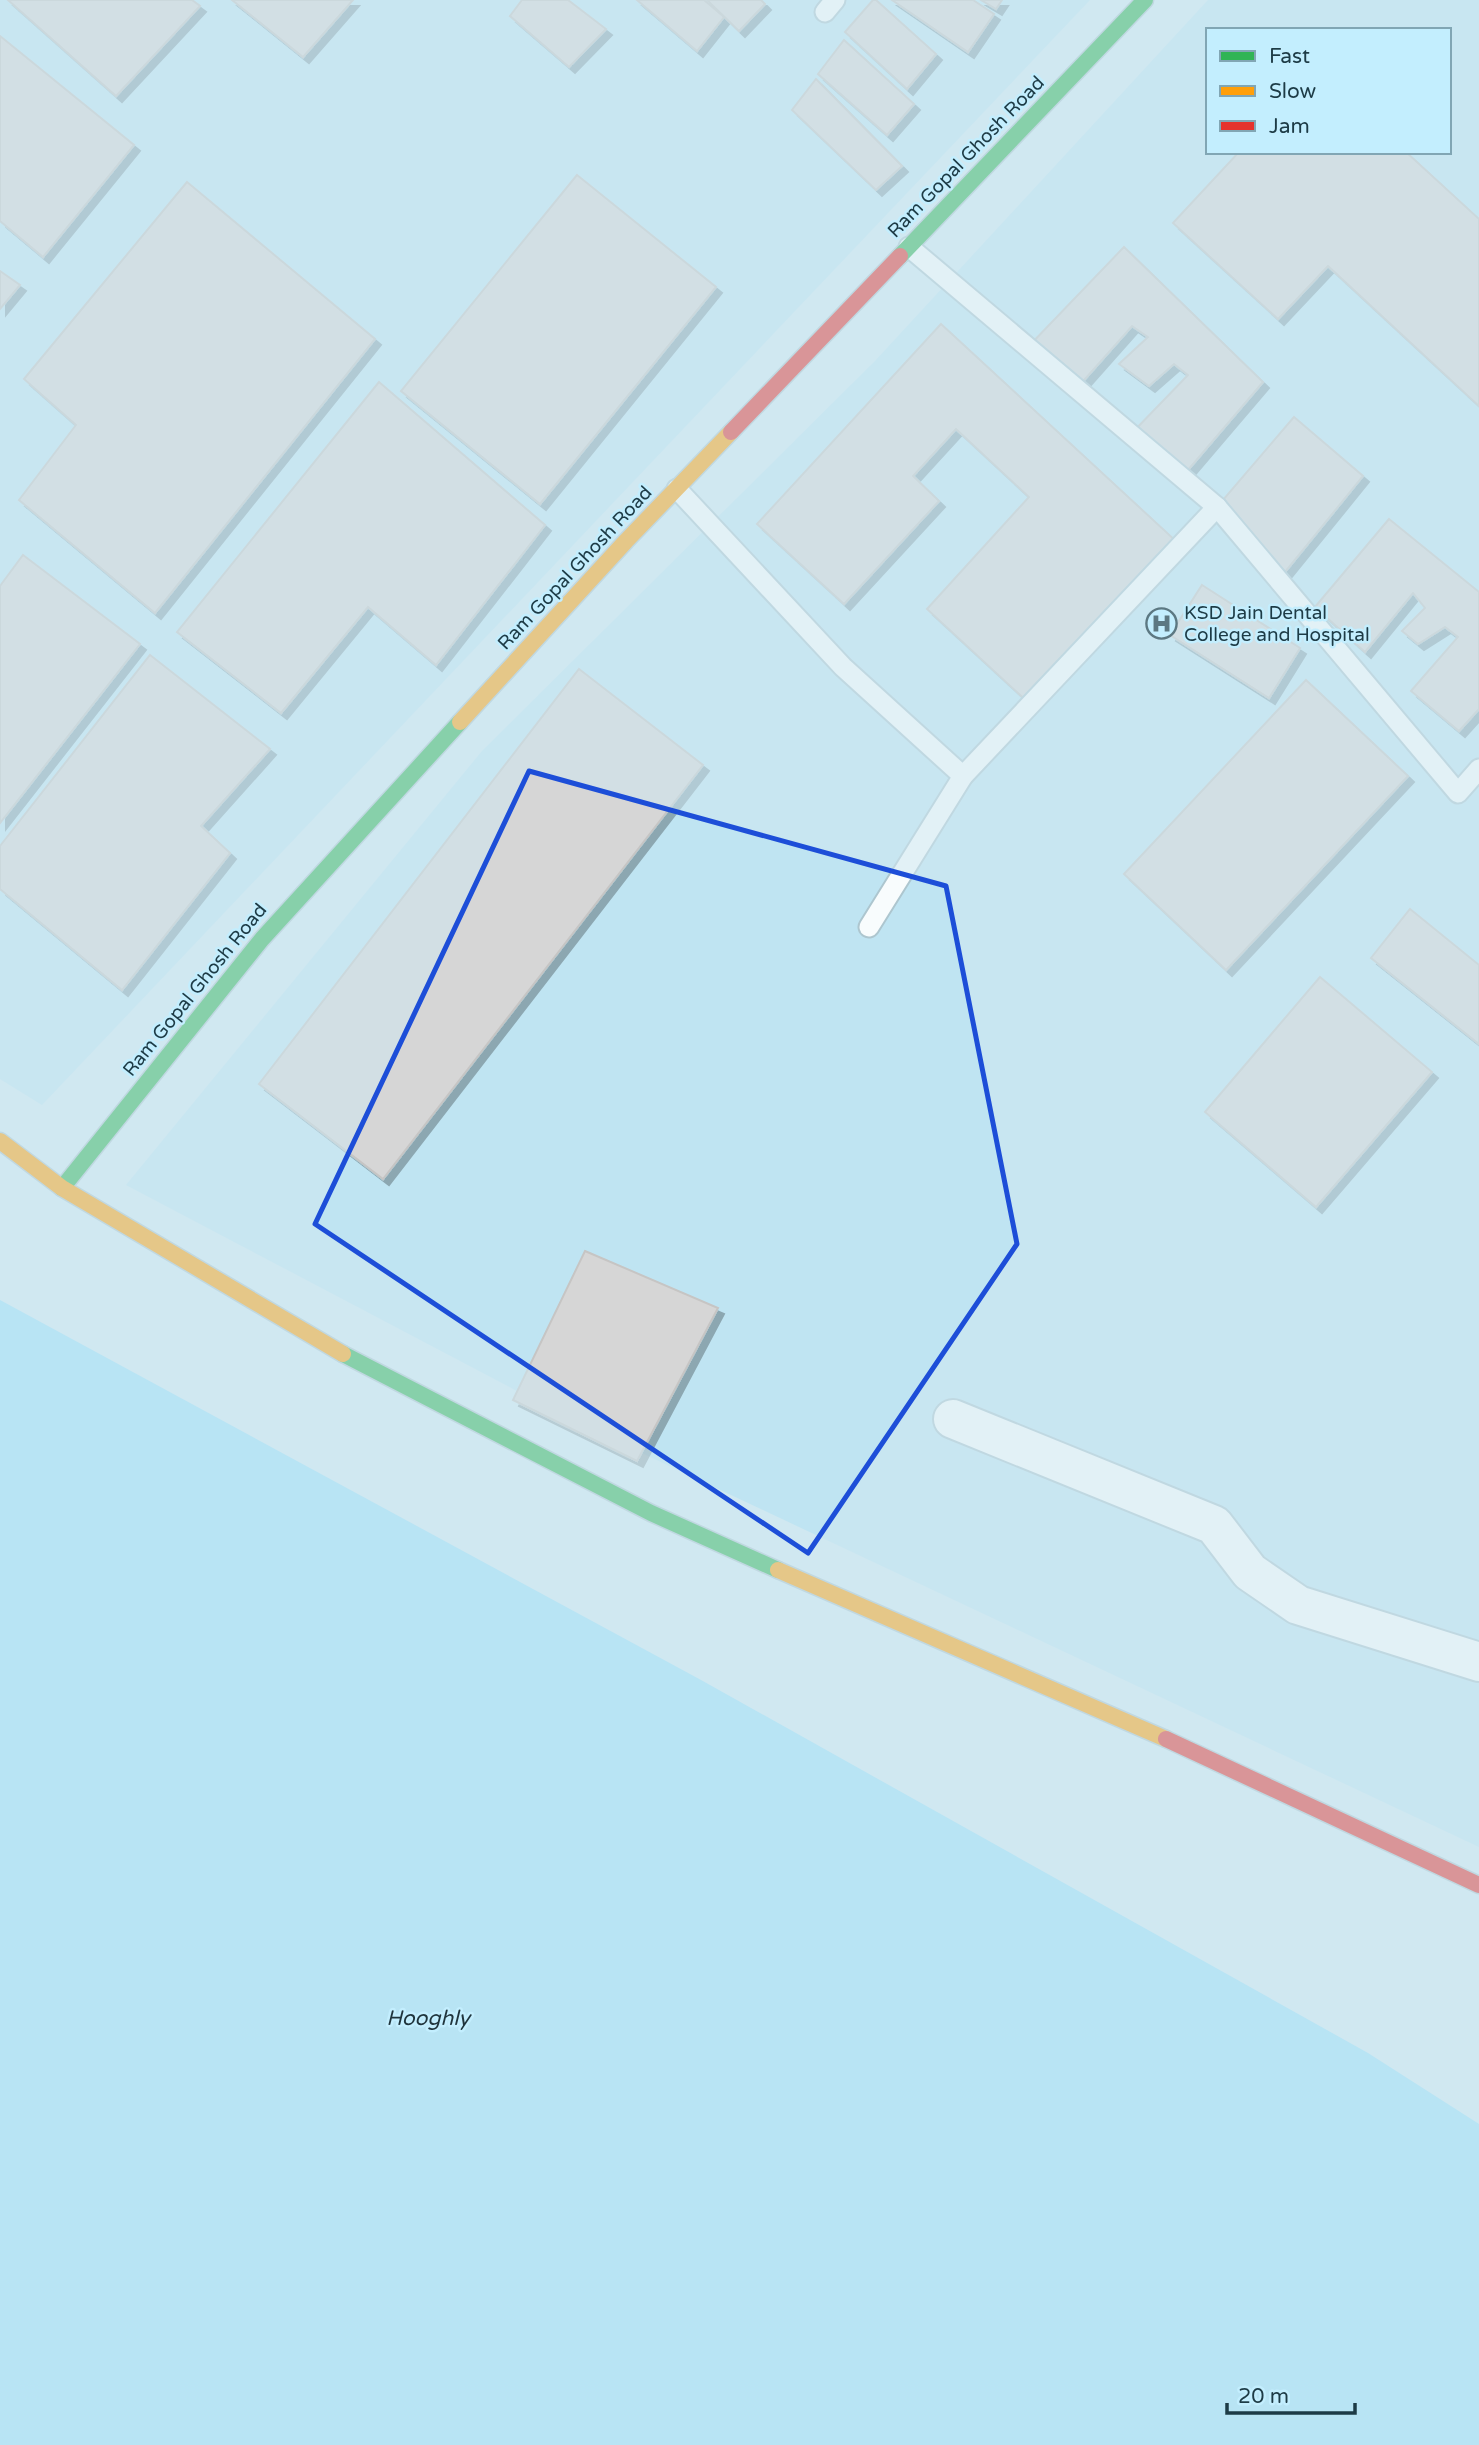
<svg xmlns="http://www.w3.org/2000/svg" width="1479" height="2445" font-family="'Varela Round',sans-serif">
	<style>
		.built { fill: #bfe4f2; fill-rule: evenodd }
		.water { fill: #9be0f9 }
		.building { fill: #d6d6d6; stroke: #c6c5c4; stroke-width: 2; filter: url(#shadow) }
		.lines { fill: none; stroke-linecap: round; stroke-linejoin: round }
		.lane-casing { stroke: #adc6cf; stroke-width: 23 }
		.street-casing { stroke: #adc6cf; stroke-width: 42 }
		.fast-casing { stroke: #adc6cf; stroke-width: 19 }
		.slow-casing { stroke: #adc6cf; stroke-width: 19 }
		.jam-casing { stroke: #adc6cf; stroke-width: 19 }
		.lane { stroke: #f8fcfd; stroke-width: 19 }
		.street { stroke: #f8fcfd; stroke-width: 38 }
		.fast { stroke: #30b455; stroke-width: 16 }
		.slow { stroke: #ff9f0a; stroke-width: 16 }
		.jam { stroke: #e5322d; stroke-width: 16 }
		.marked { fill: none; stroke: #1d4ed8; stroke-width: 5; stroke-linejoin: round }
		.labels { text-anchor: middle; dominant-baseline: central; stroke-width: 5; stroke-linejoin: round; paint-order: stroke }
		.street-label { font-size: 19px; fill: #1d3b46; stroke: #c3eefe }
		.poi-label { font-size: 19px; fill: #1d3b46; stroke: #c3eefe; text-anchor: start }
		.water-label { font-size: 21px; font-style: italic; fill: #1f343c; stroke: #c3eefe }
	</style>
	<defs>
		<filter id="shadow"><feDropShadow dx="6" dy="6" stdDeviation="0" flood-color="#0004"/></filter>
	</defs>
	<rect width="100%" height="100%" fill="#d0e8f1"/>
	<g class="built">
		<polygon points="0,0 1090,0 42,1105 0,1079"/>
		<path d="M1208,0H1479V1847L578,1423L126,1185L482,751L875,361ZM1208,30H1449V152H1208Z"/>
	</g>
	<polygon class="water" points="0,1300 701,1680 1368,2053 1479,2124 1479,2445 0,2445"/>
	<g class="building">
		<polygon points="8,0 192,0 200,6 116,96"/>
		<polygon points="232,0 353,0 303,57"/>
		<polygon points="522,0 568,0 606,29 569,67 510,16"/>
		<polygon points="637,0 704,0 724,17 697,51"/>
		<polygon points="707,0 761,0 765,4 739,31"/>
		<polygon points="873,0 876,0 936,54 907,89 845,32"/>
		<polygon points="892,0 973,0 994,14 968,52"/>
		<polygon points="981,0 1002,0 996,9"/>
		<polygon points="0,36 134,145 43,257 0,221"/>
		<polygon points="844,40 914,104 887,135 818,74"/>
		<polygon points="816,79 902,166 876,190 792,110"/>
		<polygon points="1239,152 1406,152 1479,219 1479,406 1328,266 1278,319 1173,223"/>
		<polygon points="577,175 716,287 540,504 401,391"/>
		<polygon points="187,182 375,339 155,613 19,500 76,425 24,379"/>
		<polygon points="1124,247 1263,382 1182,477 1131,434 1188,375 1174,364 1149,386 1119,364 1148,337 1132,326 1077,388 1028,347"/>
		<polygon points="0,271 20,285 0,309"/>
		<polygon points="941,324 1179,544 1031,705 927,609 1029,497 956,429 913,476 939,501 844,604 757,524"/>
		<polygon points="379,382 545,525 436,665 368,607 281,713 177,632"/>
		<polygon points="1294,417 1363,476 1285,572 1217,507"/>
		<polygon points="1389,519 1479,592 1479,709 1459,731 1411,691 1458,637 1445,627 1418,644 1402,631 1425,608 1413,593 1365,652 1315,607"/>
		<polygon points="23,555 140,644 0,823 0,586"/>
		<polygon points="1202,585 1300,648 1269,698 1170,635"/>
		<polygon points="150,655 270,749 201,826 230,853 122,990 0,889 0,846"/>
		<polygon points="579,669 703,765 383,1179 259,1084"/>
		<polygon points="1306,680 1408,776 1226,970 1124,874"/>
		<polygon points="1410,909 1479,965 1479,1044 1371,958"/>
		<polygon points="1320,977 1432,1072 1316,1207 1205,1112"/>
		<polygon points="585,1251 718,1308 637,1461 513,1400"/>
	</g>
	<g class="lines">
		<defs>
			<g id="lane">
				<polyline points="825,12 835,0"/>
				<polyline points="909,247 1217,507 1458,793 1479,769"/>
				<polyline points="677,489 843,667 963,776"/>
				<polyline points="869,927 963,776 1217,507"/>
			</g>
			<polyline id="street" points="953,1419 1214,1525 1250,1572 1298,1605 1479,1662"/>
			<g id="fast">
				<polyline points="900,256 1145,0"/>
				<polyline points="62,1188 262,939 460,722"/>
				<polyline points="343,1354 651,1513 778,1570"/>
			</g>
			<g id="slow">
				<polyline points="460,722 626,541 731,432"/>
				<polyline points="0,1141 62,1188 343,1354"/>
				<polyline points="778,1570 1166,1739"/>
			</g>
			<g id="jam">
				<polyline points="731,432 900,256"/>
				<polyline points="1166,1739 1479,1885"/>
			</g>
		</defs>
		<use href="#lane" class="lane-casing"/>
		<use href="#street" class="street-casing"/>
		<use href="#fast" class="fast-casing"/>
		<use href="#slow" class="slow-casing"/>
		<use href="#jam" class="jam-casing"/>
		<use href="#lane" class="lane"/>
		<use href="#street" class="street"/>
		<use href="#fast" class="fast"/>
		<use href="#slow" class="slow"/>
		<use href="#jam" class="jam"/>
	</g>
	<path d="M0 0H1479V2445H0ZM529,771L946,886L1017,1244L808,1553L315,1224Z" fill="#d0e8f1" fill-opacity=".55" fill-rule="evenodd"/>
	<path class="marked" d="M529,771L946,886L1017,1244L808,1553L315,1224Z"/>
	<defs>
		<symbol id="hospital-ring" viewBox="-11 -11 22 22"><circle r="9.5" fill="#c3eefe" stroke="#5c7882" stroke-width="1.5"/><path d="M-5-5h3v3.5h4V-5h3V5h-3V1.5h-4V5h-3Z" fill="#5c7882"/></symbol>
	</defs>
	<g fill-rule="evenodd">
		<use href="#hospital-ring" x="1144" y="606" width="35" height="35"/>
	</g>
	<g class="labels">
		<g class="street-label">
			<text transform="translate(966 157) rotate(-46)">Ram Gopal Ghosh Road</text>
			<text transform="translate(575 568) rotate(-47)">Ram Gopal Ghosh Road</text>
			<text transform="translate(195 990) rotate(-51)">Ram Gopal Ghosh Road</text>
		</g>
		<g class="poi-label">
			<text x="1184" y="613">KSD Jain Dental<tspan x="1184" dy="22">College and Hospital</tspan></text>
		</g>
		<g class="water-label">
			<text x="428" y="2018">Hooghly</text>
		</g>
	</g>
	<rect x="1206" y="28" width="245" height="126" fill="#c3eefe" stroke="#81a6b4" stroke-width="2"/>
	<rect x="1220" y="51" width="35" height="10" fill="#30b455" stroke="#81a6b4" stroke-width="2"/>
	<text x="1269" y="63" font-size="21" fill="#1d3b46">Fast</text>
	<rect x="1220" y="86" width="35" height="10" fill="#ff9f0a" stroke="#81a6b4" stroke-width="2"/>
	<text x="1269" y="98" font-size="21" fill="#1d3b46">Slow</text>
	<rect x="1220" y="121" width="35" height="10" fill="#e5322d" stroke="#81a6b4" stroke-width="2"/>
	<text x="1269" y="133" font-size="21" fill="#1d3b46">Jam</text>
	<path d="M1227 2403v10h128v-10" fill="none" stroke="#1d3b46" stroke-width="3.5"/>
	<text x="1238" y="2403" font-size="21" fill="#1d3b46" stroke="#c3eefe" stroke-width="5" paint-order="stroke">20 m</text>
</svg>
